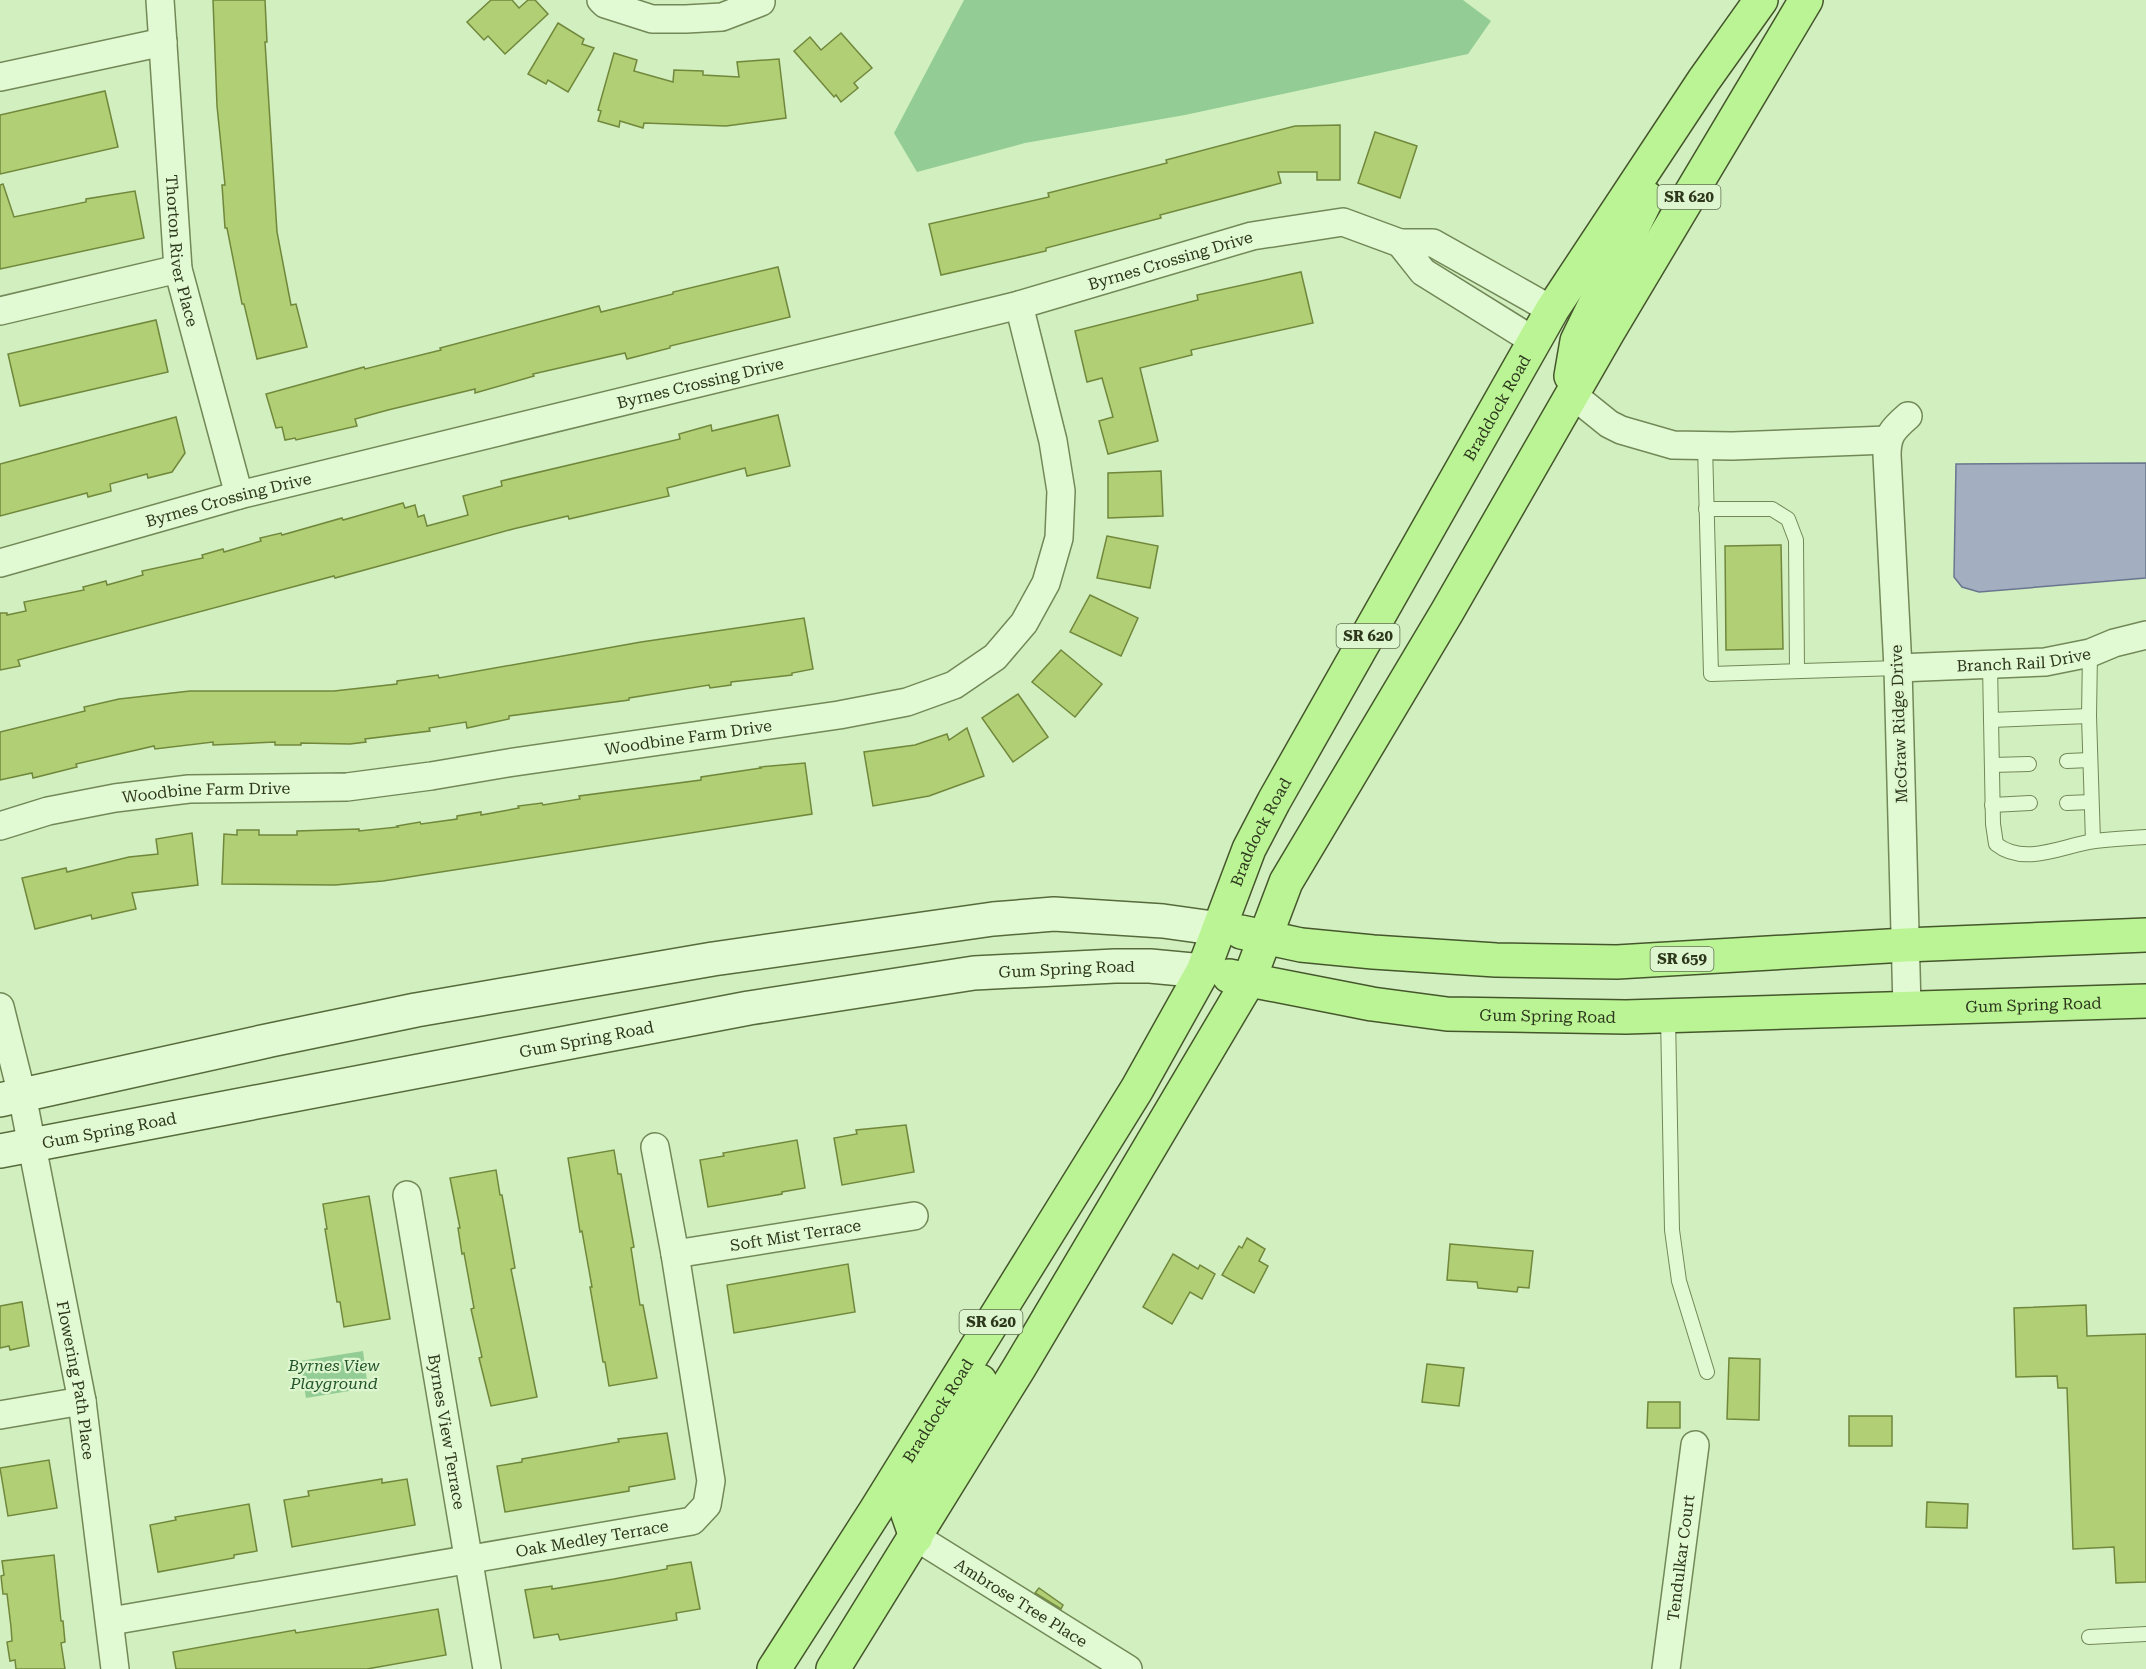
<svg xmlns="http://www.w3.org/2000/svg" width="2146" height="1669" font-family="'Roboto Serif',serif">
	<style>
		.green { fill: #93cd95 }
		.water { fill: #a3aec1; stroke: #6a768f; stroke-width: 1.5 }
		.building { fill: #b1cf74; stroke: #71883c; stroke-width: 1.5 }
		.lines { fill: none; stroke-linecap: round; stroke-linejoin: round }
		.lane-casing { stroke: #738857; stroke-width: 16 }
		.street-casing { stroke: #738857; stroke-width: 30 }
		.secondary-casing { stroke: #566a3a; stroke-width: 36 }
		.primary-casing { stroke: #46562c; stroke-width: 36 }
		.lane { stroke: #e2fad3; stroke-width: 14 }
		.street { stroke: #e2fad3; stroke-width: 27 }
		.secondary { stroke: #e2fad3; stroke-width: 33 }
		.primary { stroke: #bbf495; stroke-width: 33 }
		.labels { text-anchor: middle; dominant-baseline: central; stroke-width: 4.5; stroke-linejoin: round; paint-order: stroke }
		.shield { fill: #def6cf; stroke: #627052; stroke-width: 1.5 }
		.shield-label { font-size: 15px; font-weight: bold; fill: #2d371c }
		.street-label { font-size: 16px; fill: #2d371c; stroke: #def6cf }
		.park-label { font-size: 16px; font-style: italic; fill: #22542a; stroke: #def6cf }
	</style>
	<rect width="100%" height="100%" fill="#d2efbf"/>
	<g class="green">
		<polygon points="964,0 1463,0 1491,21 1468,54 1185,115 1025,143 917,172 894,133"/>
		<polygon points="363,1351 368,1388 306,1398 300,1361"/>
	</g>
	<polygon class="water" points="2146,463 2146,578 1979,592 1962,587 1954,577 1956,464"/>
	<g class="building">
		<polygon points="213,0 265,0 267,42 265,42 277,232 291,305 296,304 307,347 257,359 244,304 242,304 227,228 225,228 222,185 225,185 217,106"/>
		<polygon points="491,0 512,0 519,8 528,0 535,0 548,14 505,54 488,36 484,40 467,22"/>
		<polygon points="558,23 584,39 582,44 594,48 568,92 548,80 546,84 528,74"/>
		<polygon points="841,33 872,68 854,83 858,88 841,102 836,95 834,97 794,51 810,37 821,50"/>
		<polygon points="614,53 637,60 634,71 673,82 674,70 703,71 703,75 739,77 737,62 779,59 786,118 726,126 644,123 643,128 620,121 619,127 598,121 601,111 598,110"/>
		<polygon points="105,91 118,147 0,174 0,115"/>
		<polygon points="1340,125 1340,180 1317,180 1317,172 1278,172 1281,183 1160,215 1161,218 1046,248 1046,251 941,275 929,224 1049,197 1048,193 1167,163 1166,160 1295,126"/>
		<polygon points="1375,132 1417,146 1400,198 1358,183"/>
		<polygon points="3,184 14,217 86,202 86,199 135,191 144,238 0,269 0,185"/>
		<polygon points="778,267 790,317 670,346 670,348 627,359 625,353 533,374 534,376 475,393 475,389 388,410 355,419 357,426 296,440 295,438 285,440 282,427 276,428 266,394 364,367 365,369 441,350 440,348 599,306 601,312 673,294 673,292"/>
		<polygon points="1301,272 1313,323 1191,350 1192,355 1140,368 1158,441 1108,454 1099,421 1113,417 1102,378 1087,382 1075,331 1198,300 1197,295"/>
		<polygon points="156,320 168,372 20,406 8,354"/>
		<polygon points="778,415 790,466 747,476 745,468 667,488 669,496 569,519 568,516 513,529 394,562 335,578 334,576 18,660 20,666 0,670 0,613 7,613 7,615 26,611 24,602 84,590 83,587 106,581 107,585 143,575 142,571 203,558 202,555 223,549 224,552 261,541 260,538 281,533 282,535 342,518 343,520 403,503 405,508 415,505 418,517 424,515 427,526 468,515 463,496 502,486 501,481 680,439 679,434 711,425 712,431"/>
		<polygon points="176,417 185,453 172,472 148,478 147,474 110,484 111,491 88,497 87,493 0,516 0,464"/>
		<polygon points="1161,471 1163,516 1108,518 1108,473"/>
		<polygon points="1107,536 1158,546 1150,588 1097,578"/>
		<polygon points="1781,545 1783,649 1726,650 1725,546"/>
		<polygon points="1090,595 1138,618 1121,656 1070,632"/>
		<polygon points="804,618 813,669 792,673 792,675 731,682 731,685 710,688 709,685 629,698 629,700 509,716 509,719 467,728 466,722 429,728 430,731 365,739 366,742 350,744 301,743 301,745 275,745 275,742 213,745 213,742 155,749 154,746 76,764 77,767 33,778 32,773 0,780 0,732 85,711 84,707 119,699 190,691 334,691 397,684 397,681 438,675 439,678 641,642"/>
		<polygon points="1061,650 1102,684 1075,717 1032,682"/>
		<polygon points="1018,694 1048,737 1013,762 982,718"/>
		<polygon points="967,728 984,776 929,796 873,806 864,752 915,745 947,734 949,740"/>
		<polygon points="805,763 812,814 383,881 335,885 222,884 224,834 237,835 237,830 259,830 259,835 297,835 297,831 359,829 359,831 398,827 397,826 420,822 421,824 457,819 457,816 481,812 481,815 519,808 518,806 542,803 543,805 580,799 579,796 701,780 701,777 761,768 760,767"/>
		<polygon points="192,833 198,885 132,893 136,909 92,919 91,915 35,929 22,878 66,868 67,872 129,857 158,854 156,839"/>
		<polygon points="906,1125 914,1172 842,1185 834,1138 857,1134 856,1130"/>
		<polygon points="797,1140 805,1188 782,1192 782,1194 708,1207 700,1160 724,1156 723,1153"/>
		<polygon points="614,1150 618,1174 621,1174 634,1247 631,1248 640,1305 643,1305 657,1378 609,1386 605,1362 603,1362 590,1287 592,1287 582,1231 580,1232 568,1158"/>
		<polygon points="496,1170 500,1195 502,1195 515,1268 511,1269 537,1397 491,1406 479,1358 482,1357 471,1309 474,1308 464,1253 462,1254 458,1228 460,1228 450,1178"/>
		<polygon points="369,1196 390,1319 344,1327 340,1302 337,1302 325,1229 327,1229 323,1204"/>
		<polygon points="1247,1238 1265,1249 1259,1261 1268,1266 1254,1293 1222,1275 1239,1246 1242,1248"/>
		<polygon points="1450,1244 1533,1251 1529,1288 1518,1287 1517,1292 1478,1288 1477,1282 1447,1280"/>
		<polygon points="1173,1254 1198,1269 1200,1265 1215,1274 1202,1299 1190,1292 1172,1324 1143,1307"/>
		<polygon points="848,1264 855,1312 734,1333 727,1285"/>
		<polygon points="22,1302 29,1346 10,1350 9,1346 0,1348 0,1306"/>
		<polygon points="2086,1305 2087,1336 2146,1334 2146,1582 2116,1583 2114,1547 2073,1549 2067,1388 2058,1388 2057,1376 2016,1377 2014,1308"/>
		<polygon points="1729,1358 1760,1359 1759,1420 1727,1419"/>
		<polygon points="1427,1364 1464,1368 1459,1406 1422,1402"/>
		<polygon points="1648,1402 1680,1402 1680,1428 1647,1428"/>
		<rect x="1849" y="1416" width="43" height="30"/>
		<polygon points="667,1433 675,1479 629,1487 629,1491 505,1512 497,1466 522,1462 522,1459 619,1442 618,1439"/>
		<polygon points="49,1460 57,1508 8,1516 0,1468"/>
		<polygon points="382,1479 382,1483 407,1479 415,1525 292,1547 284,1500 309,1496 308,1491"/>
		<polygon points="1927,1502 1968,1504 1967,1528 1926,1527"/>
		<polygon points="249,1504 257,1551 234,1555 234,1558 158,1572 150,1525 176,1520 175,1517"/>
		<polygon points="54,1555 61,1621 63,1621 65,1642 61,1643 65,1669 16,1669 15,1660 10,1661 7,1642 12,1641 11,1627 7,1594 3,1594 1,1576 4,1575 2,1561"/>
		<polygon points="691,1562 700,1609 676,1613 677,1620 560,1640 558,1634 534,1638 525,1590 552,1586 552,1589 614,1579 667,1569 667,1566"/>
		<polygon points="1039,1588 1063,1605 1061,1609 1035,1593"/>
		<polygon points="438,1609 446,1655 367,1669 176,1669 173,1652 295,1630 296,1633"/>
	</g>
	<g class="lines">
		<defs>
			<g id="lane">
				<polyline points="1705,446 1711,674 1898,668"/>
				<polyline points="1706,509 1772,509 1788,519 1796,540 1797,671"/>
				<polyline points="2090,653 2089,716 2093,841"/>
				<path d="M1990,665L1993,824L1996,844C2025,867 2063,845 2095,841C2112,839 2129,838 2146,837"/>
				<polyline points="1991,720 2089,716"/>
				<polyline points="2067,761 2090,760"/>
				<polyline points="1992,765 2029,764"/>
				<polyline points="2067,803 2091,802"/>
				<polyline points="1992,805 2030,803"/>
				<polyline points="1668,1016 1672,1230 1679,1281 1707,1372"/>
				<polyline points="2089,1637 2146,1634"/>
			</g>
			<g id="street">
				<path id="s1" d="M160,0L178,269L239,495"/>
				<polyline points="601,0 605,4 652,19 686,19 722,17 761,2"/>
				<polyline points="0,77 163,42"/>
				<polyline points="1400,243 1423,272 1534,341"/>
				<polyline points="0,311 178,269"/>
				<polyline points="1573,395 1609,424 1621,430 1673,445 1732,446 1887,440"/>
				<path id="s2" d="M0,563L239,495L1019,305L1252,236L1343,222L1400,243H1433L1552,310"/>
				<path id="s3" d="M1898,668L2045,662L2090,653L2114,643L2146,635"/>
				<path id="s4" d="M0,826L48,811L115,798L189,789L347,787L431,776L508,763L839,715L907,702L954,685L995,657L1024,623L1046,583L1059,538L1061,491L1053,441L1019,305"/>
				<path id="s5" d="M0,1007L22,1095L82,1401L115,1669"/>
				<path d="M1907,1008L1898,668L1887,455C1887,435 1893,429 1908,416"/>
				<path id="s6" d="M407,1195L487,1669"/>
				<path id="s7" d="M675,1254L914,1216"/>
				<polyline points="0,1415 82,1401"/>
				<path id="s8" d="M916,1537L1128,1669"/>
				<path id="s9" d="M111,1621L692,1521L707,1505L711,1481L675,1254L655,1147"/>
				<path id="s10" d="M1666,1669L1695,1445"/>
			</g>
			<g id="secondary">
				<polyline points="0,1100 271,1040 416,1010 713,959 993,919 1054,914 1163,921 1220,929"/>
				<path id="s11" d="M0,1151L749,1008L974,973L1115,966H1150L1203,971"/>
			</g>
			<g id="primary">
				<polyline points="1571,376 1577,341 1647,198"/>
				<polyline points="1241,932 1301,945 1373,952 1496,960 1617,962 1905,945 2146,935"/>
				<path id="s12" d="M1229,976L1372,1004L1447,1014L1626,1017L2146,1001"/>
				<polyline points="916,1537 908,1514 914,1496 980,1381"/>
				<path id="s13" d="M774,1669L876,1510L1137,1089L1203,971L1249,849L1274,801L1552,310L1704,80L1761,0"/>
				<polyline points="833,1669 1019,1368 1249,980 1286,882 1447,612 1608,332 1806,0"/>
			</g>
		</defs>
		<use href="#lane" class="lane-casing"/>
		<use href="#street" class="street-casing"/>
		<use href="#secondary" class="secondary-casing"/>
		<use href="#primary" class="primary-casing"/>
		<use href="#lane" class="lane"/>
		<use href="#street" class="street"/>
		<use href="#secondary" class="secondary"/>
		<use href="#primary" class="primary"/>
	</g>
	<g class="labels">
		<g class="shield">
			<rect x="1657.5" y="185" width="63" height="24" rx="4.5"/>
			<rect x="1336.5" y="624" width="63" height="24" rx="4.5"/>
			<rect x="1650.5" y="947" width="63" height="24" rx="4.5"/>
			<rect x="959.5" y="1310" width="63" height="24" rx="4.5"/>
		</g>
		<g class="shield-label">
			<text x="1689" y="197">SR 620</text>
			<text x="1368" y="636">SR 620</text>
			<text x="1682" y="959">SR 659</text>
			<text x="991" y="1322">SR 620</text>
		</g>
		<g class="street-label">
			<text stroke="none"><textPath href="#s1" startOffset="252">Thorton River Place</textPath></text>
			<text stroke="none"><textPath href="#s2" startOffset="1209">Byrnes Crossing Drive</textPath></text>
			<text stroke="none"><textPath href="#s2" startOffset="723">Byrnes Crossing Drive</textPath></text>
			<text stroke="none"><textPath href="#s13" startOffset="1456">Braddock Road</textPath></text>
			<text stroke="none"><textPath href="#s2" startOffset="237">Byrnes Crossing Drive</textPath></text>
			<text stroke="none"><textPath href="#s3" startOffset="126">Branch Rail Drive</textPath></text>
			<text transform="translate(1899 724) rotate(-92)">McGraw Ridge Drive</text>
			<text stroke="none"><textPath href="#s4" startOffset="696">Woodbine Farm Drive</textPath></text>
			<text stroke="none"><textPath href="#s4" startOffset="210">Woodbine Farm Drive</textPath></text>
			<text stroke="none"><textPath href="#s13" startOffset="970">Braddock Road</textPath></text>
			<text stroke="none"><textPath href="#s11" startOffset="1083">Gum Spring Road</textPath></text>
			<text stroke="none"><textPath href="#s12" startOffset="808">Gum Spring Road</textPath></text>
			<text stroke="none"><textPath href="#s12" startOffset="322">Gum Spring Road</textPath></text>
			<text stroke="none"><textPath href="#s11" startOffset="597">Gum Spring Road</textPath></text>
			<text stroke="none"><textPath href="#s11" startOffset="111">Gum Spring Road</textPath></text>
			<text stroke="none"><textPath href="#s7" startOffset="122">Soft Mist Terrace</textPath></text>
			<text stroke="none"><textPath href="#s5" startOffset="381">Flowering Path Place</textPath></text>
			<text stroke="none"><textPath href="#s13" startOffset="306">Braddock Road</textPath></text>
			<text stroke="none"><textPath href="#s6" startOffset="240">Byrnes View Terrace</textPath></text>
			<text stroke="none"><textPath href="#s9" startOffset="488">Oak Medley Terrace</textPath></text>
			<text stroke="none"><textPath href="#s10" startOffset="112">Tendulkar Court</textPath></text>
			<text stroke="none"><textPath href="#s8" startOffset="124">Ambrose Tree Place</textPath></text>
		</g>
		<g class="park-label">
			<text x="334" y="1365">Byrnes View<tspan x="334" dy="18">Playground</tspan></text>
		</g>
	</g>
</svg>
